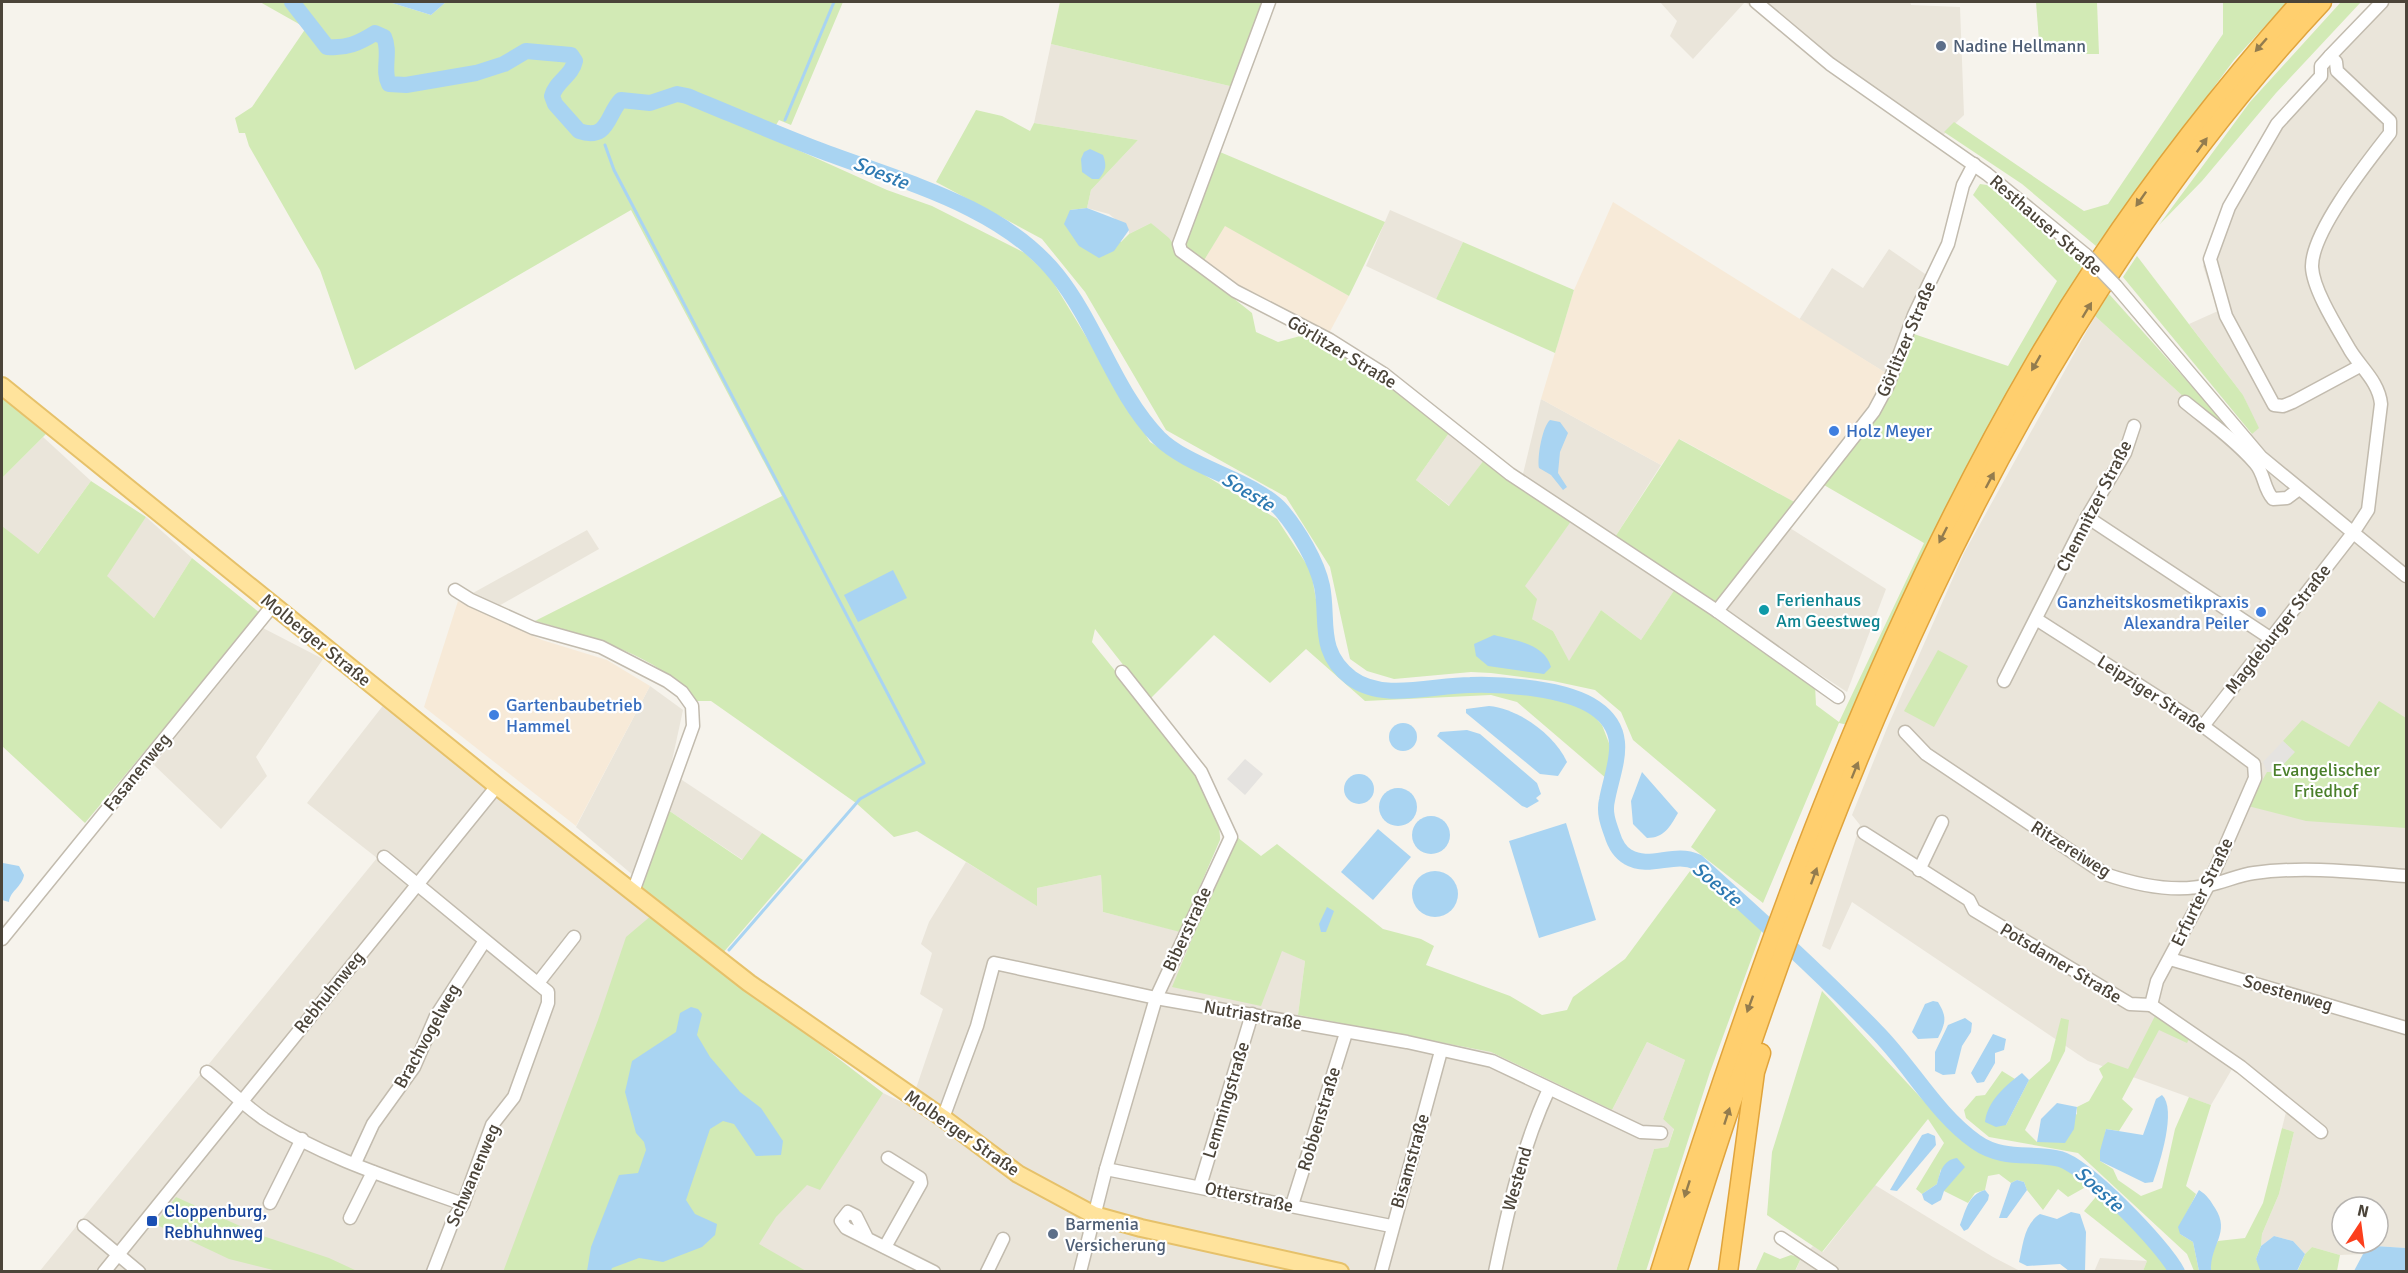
<svg xmlns="http://www.w3.org/2000/svg" width="2408" height="1273" font-family="Signika,sans-serif">
	<style>
		.residential { fill: #eae5da; fill-rule: evenodd }
		.commercial { fill: #f7ead8 }
		.green { fill: #d2eab5 }
		.parking { fill: #e5e3e0 }
		.water { fill: #a9d4f2 }
		.lines { fill: none; stroke-linecap: round; stroke-linejoin: round }
		.stream { stroke: #a9d4f2; stroke-width: 3 }
		.river { stroke: #a9d4f2; stroke-width: 16 }
		.minor-casing { stroke: #c2bbae; stroke-width: 15 }
		.major-casing { stroke: #e6c16a; stroke-width: 20 }
		.highway-casing { stroke: #e0a43c; stroke-width: 21 }
		.minor { stroke: #fff; stroke-width: 12 }
		.major { stroke: #ffe39c; stroke-width: 16 }
		.highway { stroke: #ffcf6e; stroke-width: 18 }
		.minor-bridge-casing { stroke: #c2bbae; stroke-width: 15; stroke-linecap: butt }
		.minor-bridge { stroke: #fff; stroke-width: 12 }
		.oneway { fill: #937c4e }
		.service-dot { fill: #5c6f8a; stroke: #fff; stroke-width: 2 }
		.shop-dot { fill: #3f7fe0; stroke: #fff; stroke-width: 2 }
		.culture-dot { fill: #0f9aa8; stroke: #fff; stroke-width: 2 }
		.transit-dot { fill: #1a4fb4; stroke: #fff; stroke-width: 2 }
		.labels { text-anchor: middle; dominant-baseline: central; stroke-width: 4.5; stroke-linejoin: round; paint-order: stroke }
		.service-label { font-size: 18px; fill: #4e5e75; stroke: #fff; text-anchor: start }
		.street-label { font-size: 18px; fill: #4b4439; stroke: #fff }
		.shop-label { font-size: 18px; fill: #366cbe; stroke: #fff; text-anchor: start }
		.culture-label { font-size: 18px; fill: #0d838f; stroke: #fff; text-anchor: start }
		.park-label { font-size: 18px; fill: #4a7f2a; stroke: #fff }
		.transit-label { font-size: 18px; fill: #164399; stroke: #fff; text-anchor: start }
		.water-label { font-size: 20px; font-style: italic; fill: #2e7ab2; stroke: #fff }
	</style>
	<rect width="100%" height="100%" fill="#f6f3ec"/>
	<g class="residential">
		<polygon points="1660,2 1910,2 1911,5 1960,7 1964,115 1934,144 1827,69 1745,2 1693,59 1670,36 1677,21"/>
		<path d="M2377,2H2406V1248L2375,1246L2363,1254L2340,1255L2312,1247L2305,1254L2293,1241L2274,1236L2261,1246L2262,1234L2279,1194L2294,1132L2282,1128L2286,1112L2232,1069L2211,1105L2088,1061L1852,902L1830,950L1822,946L1860,825L1852,815L1887,728L1964,553L2095,316L2197,409L2242,442L2258,428L2243,395L2189,324L2218,311L2203,266L2230,196L2316,76ZM2342,1207H2378V1243H2342Z"/>
		<polygon points="1051,44 1234,87 1178,238 1172,243 1151,223 1129,234 1129,230 1109,214 1087,208 1091,190 1138,140 1034,123"/>
		<polygon points="1390,210 1463,242 1436,299 1366,266"/>
		<polygon points="1889,249 1928,276 1909,313 1886,373 1799,320 1832,268 1863,288"/>
		<polygon points="1541,399 1661,465 1615,537 1522,478"/>
		<polygon points="1449,433 1484,460 1450,506 1416,480"/>
		<polygon points="43,437 91,481 37,555 2,526 2,478"/>
		<polygon points="146,517 192,558 154,618 106,576"/>
		<polygon points="1572,520 1675,589 1641,640 1601,610 1569,662 1553,631 1532,619 1524,586"/>
		<polygon points="1790,528 1886,589 1847,692 1723,611"/>
		<polygon points="587,530 599,549 497,607 473,593"/>
		<polygon points="261,627 323,659 256,757 267,776 221,829 154,765"/>
		<polygon points="650,686 683,710 670,770 634,876 576,827"/>
		<polygon points="385,703 652,915 883,1093 910,1106 943,1009 920,994 932,953 921,944 929,922 966,862 1036,905 1037,888 1101,875 1103,912 1194,935 1173,987 1281,950 1305,961 1298,1015 1491,1052 1612,1110 1647,1042 1685,1060 1663,1119 1674,1128 1668,1147 1654,1149 1616,1271 39,1272 377,858 307,803"/>
		<polygon points="679,778 762,833 743,860 668,810"/>
		<polygon points="1875,1185 1993,1257 2020,1271 1795,1272 1801,1258 1813,1246 1823,1252"/>
		<polygon points="2100,1258 2147,1261 2143,1271 2094,1272"/>
	</g>
	<g class="commercial">
		<polygon points="1613,202 1886,373 1872,407 1798,504 1680,439 1661,465 1541,399 1574,290"/>
		<polygon points="1225,225 1349,296 1328,335 1237,287 1203,262"/>
		<polygon points="458,601 542,640 607,660 650,686 576,826 424,707"/>
	</g>
	<g class="green">
		<path d="M260,2H389L431,15L446,2H843L791,125L779,120L769,137L887,190L932,206L1025,253L1050,277L1150,442L1277,519L1311,571L1324,645L1338,673L1372,692L1494,689L1533,692L1587,708L1602,725L1612,751L1607,779L1517,702L1491,695L1365,701L1306,649L1270,683L1214,635L1150,699L1095,629L1092,642C1124,684 1223,790 1220,840L1180,932L1103,912L1101,875L1037,888V906L917,831L894,837L856,803L711,701H695C661,655 587,636 535,621L782,496L631,210L355,370L320,270L249,146L245,133H239L235,118L252,107L306,28Z"/>
		<polygon points="1060,2 1266,2 1234,87 1051,44"/>
		<polygon points="2036,2 2097,2 2099,54 2040,54"/>
		<polygon points="2223,2 2287,2 2234,60 2096,246 2022,184 1944,132 1954,122 2084,211 2108,204 2223,34"/>
		<polygon points="2341,2 2361,2 2276,93 2202,181 2159,225 2250,102"/>
		<polygon points="976,110 1002,116 1030,131 1034,123 1138,140 1091,190 1087,208 1070,210 1121,242 1129,234 1151,223 1169,238 1184,259 1252,313 1256,332 1278,342 1304,335 1378,376 1449,433 1416,480 1449,506 1484,460 1572,520 1525,586 1537,599 1532,619 1553,631 1569,661 1601,610 1641,640 1675,589 1815,685 1816,705 1839,722 1924,543 1824,485 1879,412 1911,333 2008,366 2057,281 1973,195 1980,184 1987,185 2048,234 2083,267 2032,358 1848,725 1839,723 1763,903 1691,847 1716,810 1633,740 1621,712 1595,690 1553,681 1491,673 1471,672 1394,679 1367,671 1350,659 1330,567 1286,497 1166,430 1085,292 1042,239 936,182"/>
		<polygon points="1220,152 1385,222 1349,296 1225,226 1203,262 1184,249 1185,240"/>
		<polygon points="1463,242 1574,290 1555,353 1436,299"/>
		<polygon points="2137,256 2243,395 2259,428 2252,434 2123,277"/>
		<polygon points="2109,294 2242,442 2197,409 2095,316"/>
		<polygon points="2,398 46,434 2,478"/>
		<polygon points="1679,439 1798,504 1717,604 1615,537"/>
		<polygon points="91,481 146,517 107,576 154,618 192,558 260,613 85,823 2,746 2,526 38,554"/>
		<polygon points="1938,650 1968,666 1934,727 1904,711"/>
		<polygon points="2379,701 2406,718 2406,828 2306,821 2248,806 2267,772 2277,771 2294,752 2283,741 2302,720 2349,747"/>
		<polygon points="668,810 742,860 762,833 803,860 722,954 641,890"/>
		<polygon points="1237,837 1261,856 1277,844 1383,929 1421,939 1434,946 1426,965 1510,996 1542,1015 1567,1010 1573,997 1625,959 1693,867 1762,930 1710,1072 1646,1271 1616,1271 1654,1149 1668,1147 1674,1129 1663,1119 1685,1060 1647,1042 1612,1110 1491,1052 1298,1015 1305,961 1282,951 1261,1006 1172,987 1233,840"/>
		<polygon points="652,915 883,1093 820,1190 807,1185 776,1217 759,1244 806,1271 503,1272 598,1020 626,937"/>
		<polygon points="1822,991 1934,1112 1942,1115 1983,1151 2018,1161 2059,1162 2080,1170 2091,1184 2068,1197 2058,1189 2043,1210 2027,1190 2024,1182 2017,1180 2011,1183 1999,1174 1988,1176 1985,1190 1975,1193 1968,1203 1944,1191 1941,1169 1937,1184 1922,1194 1916,1189 1944,1143 1928,1119 1822,1252 1767,1215 1772,1152"/>
		<path d="M2156,1014L2191,1035L2187,1043L2159,1030L2122,1099L2133,1109L2119,1131L2106,1129L2100,1161L2113,1169L2118,1180L2141,1196L2162,1188L2175,1129L2189,1097L2211,1105L2186,1186L2196,1194C2190,1209 2181,1218 2180,1234L2193,1242L2199,1271H2194L2187,1254L2078,1153L1989,1137L1966,1118L1964,1110L1976,1096L1985,1095L2002,1071L2015,1079L2006,1088V1125L2029,1080L2050,1061L2061,1018L2069,1020L2065,1051L2025,1130L2037,1142L2077,1114V1107L2089,1101L2103,1077L2099,1069L2108,1062L2128,1069Z"/>
		<polygon points="2282,1128 2294,1132 2279,1194 2262,1234 2261,1246 2256,1259 2262,1271 2211,1271 2210,1256 2218,1241 2245,1238 2263,1203"/>
		<polygon points="2100,1192 2158,1247 2174,1271 2143,1271 2147,1261 2084,1211"/>
		<polygon points="176,1197 260,1235 329,1258 357,1271 277,1271 229,1259 155,1224"/>
		<polygon points="2312,1247 2340,1255 2337,1271 2297,1272 2305,1254"/>
		<polygon points="1764,1252 1780,1259 1791,1255 1801,1258 1795,1271 1755,1272"/>
	</g>
	<g class="parking">
		<polygon points="2283,741 2295,752 2277,771 2267,772 2263,762"/>
		<polygon points="1245,759 1263,774 1245,795 1227,779"/>
	</g>
	<g class="water">
		<polygon points="389,2 446,2 431,15"/>
		<path d="M1090,149L1103,155C1107,166 1106,170 1099,179H1092L1082,172L1081,159L1084,152Z"/>
		<polygon points="1087,208 1126,223 1129,230 1114,251 1099,258 1079,246 1064,224 1070,210"/>
		<path d="M1550,420L1560,422L1568,433L1560,452L1558,473L1567,487L1563,490L1551,475L1539,468C1537,458 1542,427 1550,420Z"/>
		<polygon points="893,570 907,598 858,622 844,595"/>
		<path d="M1494,635C1514,640 1545,644 1551,667L1544,674L1488,666L1476,656L1474,644Z"/>
		<path d="M1489,706C1519,709 1554,734 1567,762L1558,776L1540,774L1466,713V709Z"/>
		<circle cx="1403" cy="737" r="14"/>
		<polygon points="1467,730 1480,734 1537,783 1541,794 1536,798 1539,801 1527,808 1522,806 1437,736 1440,732"/>
		<path d="M1642,772L1678,813C1670,827 1664,838 1647,838L1633,824L1631,801Z"/>
		<circle cx="1359" cy="789" r="15"/>
		<circle cx="1398" cy="807" r="19"/>
		<circle cx="1431" cy="835" r="19"/>
		<polygon points="1566,823 1596,920 1539,938 1509,841"/>
		<polygon points="1378,829 1411,857 1373,900 1341,872"/>
		<path d="M3,863L19,866L24,875C22,887 10,891 9,902L2,900Z"/>
		<circle cx="1435" cy="894" r="23"/>
		<polygon points="1327,907 1334,911 1326,932 1321,932 1319,924"/>
		<path d="M1933,1001L1938,1002C1947,1017 1946,1022 1938,1038L1918,1039L1912,1032L1925,1004Z"/>
		<polygon points="691,1007 698,1009 702,1014 697,1035 710,1057 740,1092 761,1108 783,1141 781,1155 756,1156 734,1124 723,1121 710,1129 686,1200 695,1214 717,1224 715,1235 702,1247 663,1262 639,1258 612,1268 611,1271 587,1271 591,1247 619,1175 638,1173 646,1150 644,1142 636,1133 625,1092 632,1061 676,1032 680,1013"/>
		<polygon points="1965,1018 1972,1023 1971,1032 1962,1046 1955,1074 1943,1075 1935,1071 1935,1052 1948,1025"/>
		<polygon points="1993,1034 2006,1039 2004,1050 1995,1053 1995,1063 1984,1082 1977,1083 1971,1073"/>
		<path d="M2022,1073L2029,1080L2006,1125L1996,1127L1985,1122C1987,1101 2006,1085 2022,1073Z"/>
		<path d="M2162,1095C2177,1109 2160,1163 2153,1182L2145,1183L2100,1161V1151L2106,1129L2143,1135L2156,1099Z"/>
		<polygon points="2057,1103 2077,1107 2074,1129 2065,1143 2037,1142 2041,1119"/>
		<polygon points="1928,1133 1935,1136 1936,1145 1897,1191 1890,1190 1922,1135"/>
		<path d="M1957,1158L1965,1167L1944,1191L1941,1200L1932,1205L1924,1200L1922,1194L1937,1184C1940,1172 1943,1160 1957,1158Z"/>
		<polygon points="2017,1180 2024,1182 2027,1190 2007,1218 1999,1218 2011,1183"/>
		<path d="M1985,1190L1989,1195L1988,1200L1968,1229L1964,1231L1960,1225C1966,1210 1968,1195 1985,1190Z"/>
		<path d="M2199,1190C2207,1195 2210,1200 2215,1208C2231,1233 2210,1244 2211,1271H2199L2193,1242L2180,1234L2178,1227Z"/>
		<path d="M2071,1212L2080,1214L2086,1232L2085,1271H2069L2060,1264L2027,1266L2019,1262C2023,1245 2024,1224 2040,1214L2057,1219Z"/>
		<polygon points="2274,1236 2293,1241 2305,1254 2297,1271 2260,1270 2256,1259 2261,1246"/>
		<polygon points="2375,1246 2406,1248 2406,1270 2354,1271 2363,1254"/>
	</g>
	<g class="lines">
		<g class="stream">
			<polyline points="785,120 834,2"/>
			<polyline points="605,145 614,170 924,763 860,799 729,950"/>
		</g>
		<path class="river" d="M292,2L327,47C346,49 359,43 375,33L384,37C391,52 382,71 389,84L406,85L476,73L504,64L526,51L571,55L575,61C572,76 556,81 552,96L555,104L579,131C609,141 607,114 621,100L650,103L677,94L687,96C731,114 775,133 819,150C900,181 1001,205 1057,275C1097,325 1115,393 1159,438C1189,468 1256,481 1282,511C1298,530 1317,562 1322,586C1329,620 1316,651 1351,678C1383,702 1433,685 1470,685C1505,684 1566,688 1595,708C1632,733 1613,767 1607,800C1604,812 1608,823 1612,834C1615,844 1619,852 1628,857C1650,870 1674,851 1697,862C1758,917 1819,972 1876,1031C1911,1066 1936,1114 1976,1142C2003,1161 2031,1152 2060,1159C2086,1166 2164,1246 2177,1272"/>
		<defs>
			<g id="minor">
				<polyline points="1269,2 1179,244 1181,251 1235,291 1330,340 1384,374 1510,474 1717,611 1838,697"/>
				<polyline points="1756,2 1830,64 1987,174 2086,255"/>
				<polyline points="2330,56 2321,66 2321,76 2277,124 2229,207 2210,259 2226,316 2274,405 2283,406 2293,402 2360,366"/>
				<polyline points="2116,286 2261,457 2406,576"/>
				<path d="M2185,402C2208,421 2234,439 2255,463C2265,474 2263,488 2273,499L2287,498L2299,489"/>
				<polyline points="2087,517 2270,638"/>
				<polyline points="455,590 471,600 533,628 601,647 667,681 682,692 692,706 693,726 633,892"/>
				<polyline points="1717,611 1874,411 1888,385 1914,315 1948,244 1963,185 1974,164"/>
				<polyline points="2036,619 2203,726 2254,764 2255,778 2208,886 2157,981 2151,1005"/>
				<polyline points="2004,681 2087,517 2125,453 2134,426"/>
				<path d="M2203,726L2353,533L2368,510L2381,404C2379,382 2361,368 2350,350C2338,329 2313,290 2312,267C2311,232 2369,160 2390,133V121L2337,71L2336,62L2330,56L2382,2"/>
				<path d="M1905,732L1926,754L2105,874C2137,885 2176,893 2209,885C2224,882 2239,875 2254,873C2304,866 2356,872 2406,876"/>
				<polyline points="1864,833 1969,900 1974,910 2130,1004 2151,1005"/>
				<polyline points="384,857 548,992 548,1003 514,1097 492,1125 463,1204 454,1218 433,1272"/>
				<polyline points="1919,870 1942,822"/>
				<polyline points="2,939 273,605"/>
				<polyline points="2170,959 2406,1028"/>
				<polyline points="538,983 574,937"/>
				<polyline points="2151,1005 2241,1067 2321,1132"/>
				<path d="M207,1072C226,1087 244,1105 264,1119C324,1158 396,1180 463,1204"/>
				<polyline points="943,1118 977,1026 994,963 1156,998 1407,1042 1492,1061 1641,1132 1661,1133"/>
				<polyline points="355,1163 373,1124 414,1067 436,1016 484,942"/>
				<polyline points="1106,1169 1391,1226"/>
				<polyline points="1200,1186 1252,1014"/>
				<polyline points="270,1203 302,1139"/>
				<polyline points="1292,1205 1346,1033"/>
				<polyline points="350,1218 373,1172"/>
				<polyline points="84,1226 139,1272"/>
				<polyline points="867,1238 856,1216 848,1212 841,1221 846,1228 934,1272"/>
				<polyline points="1781,1238 1832,1272"/>
				<polyline points="885,1247 921,1183 920,1178 888,1158"/>
				<polyline points="104,1272 497,786"/>
				<polyline points="987,1272 1003,1239"/>
				<polyline points="1080,1272 1106,1169 1156,998 1231,837 1201,772 1122,672"/>
				<polyline points="1381,1272 1441,1051"/>
				<path d="M1495,1272C1508,1209 1522,1147 1549,1089"/>
			</g>
			<polyline id="major" points="2,386 497,786 749,983 943,1118 1018,1174 1094,1215 1141,1228 1340,1272"/>
			<g id="highway">
				<path d="M1660,1272C1759,959 1870,645 2036,361C2111,233 2201,113 2300,2"/>
				<path d="M1677,1272C1818,820 1993,353 2322,2"/>
				<polyline points="1728,1272 1755,1072 1761,1053"/>
			</g>
		</defs>
		<use href="#minor" class="minor-casing"/>
		<use href="#major" class="major-casing"/>
		<use href="#highway" class="highway-casing"/>
		<use href="#minor" class="minor"/>
		<use href="#major" class="major"/>
		<use href="#highway" class="highway"/>
		<defs>
			<polyline id="minor-bridge" points="2086,255 2116,286"/>
		</defs>
		<use href="#minor-bridge" class="minor-bridge-casing"/>
		<use href="#minor-bridge" class="minor-bridge"/>
	</g>
	<defs><path id="oneway-solid" d="M-6-.8H1V-3.2L6.5 0L1 3.2V.8H-6Z" transform="scale(1.5)"/></defs>
	<g class="oneway">
		<use href="#oneway-solid" transform="translate(2261 45) rotate(131)"/>
		<use href="#oneway-solid" transform="translate(2202 145) rotate(-54)"/>
		<use href="#oneway-solid" transform="translate(2141 199) rotate(125)"/>
		<use href="#oneway-solid" transform="translate(2087 310) rotate(-59)"/>
		<use href="#oneway-solid" transform="translate(2036 363) rotate(120)"/>
		<use href="#oneway-solid" transform="translate(1990 480) rotate(-62)"/>
		<use href="#oneway-solid" transform="translate(1943 535) rotate(117)"/>
		<use href="#oneway-solid" transform="translate(1855 770) rotate(-68)"/>
		<use href="#oneway-solid" transform="translate(1814 876) rotate(-70)"/>
		<use href="#oneway-solid" transform="translate(1750 1004) rotate(110)"/>
		<use href="#oneway-solid" transform="translate(1727 1116) rotate(-72)"/>
		<use href="#oneway-solid" transform="translate(1687 1189) rotate(108)"/>
	</g>
	<g class="service-dot">
		<circle cx="1941" cy="46" r="6"/>
		<circle cx="1053" cy="1234" r="6"/>
	</g>
	<g class="shop-dot">
		<circle cx="1834" cy="431" r="6"/>
		<circle cx="2261" cy="612" r="6"/>
		<circle cx="494" cy="715" r="6"/>
	</g>
	<circle class="culture-dot" cx="1764" cy="610" r="6"/>
	<rect class="transit-dot" x="146" y="1215" width="12" height="12" rx="3"/>
	<g class="labels">
		<g class="service-label">
			<text x="1953" y="46">Nadine Hellmann</text>
			<text x="1065" y="1224">Barmenia<tspan x="1065" dy="21">Versicherung</tspan></text>
		</g>
		<g class="street-label">
			<text transform="translate(2046 225) rotate(41)">Resthauser Straße</text>
			<text transform="translate(1906 339) rotate(-67)">Görlitzer Straße</text>
			<text transform="translate(1342 352) rotate(31)">Görlitzer Straße</text>
			<text transform="translate(2094 506) rotate(-63)">Chemnitzer Straße</text>
			<text transform="translate(2278 629) rotate(-52)">Magdeburger Straße</text>
			<text transform="translate(316 640) rotate(39)">Molberger Straße</text>
			<text transform="translate(2152 694) rotate(33)">Leipziger Straße</text>
			<text transform="translate(137 772) rotate(-51)">Fasanenweg</text>
			<text transform="translate(2071 849) rotate(32)">Ritzereiweg</text>
			<text transform="translate(2202 892) rotate(-64)">Erfurter Straße</text>
			<text transform="translate(1187 929) rotate(-65)">Biberstraße</text>
			<text transform="translate(2061 963) rotate(31)">Potsdamer Straße</text>
			<text transform="translate(329 992) rotate(-51)">Rebhuhnweg</text>
			<text transform="translate(2288 993) rotate(16)">Soestenweg</text>
			<text transform="translate(1253 1015) rotate(10)">Nutriastraße</text>
			<text transform="translate(427 1036) rotate(-61)">Brachvogelweg</text>
			<text transform="translate(1226 1100) rotate(-73)">Lemmingstraße</text>
			<text transform="translate(1319 1119) rotate(-73)">Robbenstraße</text>
			<text transform="translate(962 1133) rotate(35)">Molberger Straße</text>
			<text transform="translate(1410 1161) rotate(-74)">Bisamstraße</text>
			<text transform="translate(473 1175) rotate(-67)">Schwanenweg</text>
			<text transform="translate(1517 1179) rotate(-74)">Westend</text>
			<text transform="translate(1249 1197) rotate(12)">Otterstraße</text>
		</g>
		<g class="shop-label">
			<text x="1846" y="431">Holz Meyer</text>
			<text x="2249" y="602" text-anchor="end">Ganzheitskosmetikpraxis<tspan x="2249" dy="21">Alexandra Peiler</tspan></text>
			<text x="506" y="705">Gartenbaubetrieb<tspan x="506" dy="21">Hammel</tspan></text>
		</g>
		<g class="culture-label">
			<text x="1776" y="600">Ferienhaus<tspan x="1776" dy="21">Am Geestweg</tspan></text>
		</g>
		<g class="park-label">
			<text x="2326" y="770">Evangelischer<tspan x="2326" dy="21">Friedhof</tspan></text>
		</g>
		<g class="transit-label">
			<text x="164" y="1211">Cloppenburg,<tspan x="164" dy="21">Rebhuhnweg</tspan></text>
		</g>
		<g class="water-label">
			<text transform="translate(881 173) rotate(22)">Soeste</text>
			<text transform="translate(1248 492) rotate(31)">Soeste</text>
			<text transform="translate(1717 884) rotate(40)">Soeste</text>
			<text transform="translate(2099 1189) rotate(42)">Soeste</text>
		</g>
	</g>
	<rect width="2408" height="1273" fill="none" stroke="#4b4439" stroke-width="6"/>
	<g transform="translate(2360 1225) rotate(13)"><circle r="28" fill="#ffffff" stroke="#b7b4b0" stroke-width="1.5"/>
	<path d="M0-4.5L10 22L0 15L-10 22Z" fill="#fc3f1d"/>
	<text y="-9" font-size="16" font-weight="bold" text-anchor="middle" fill="#4b4439">N</text>
	</g>
</svg>
